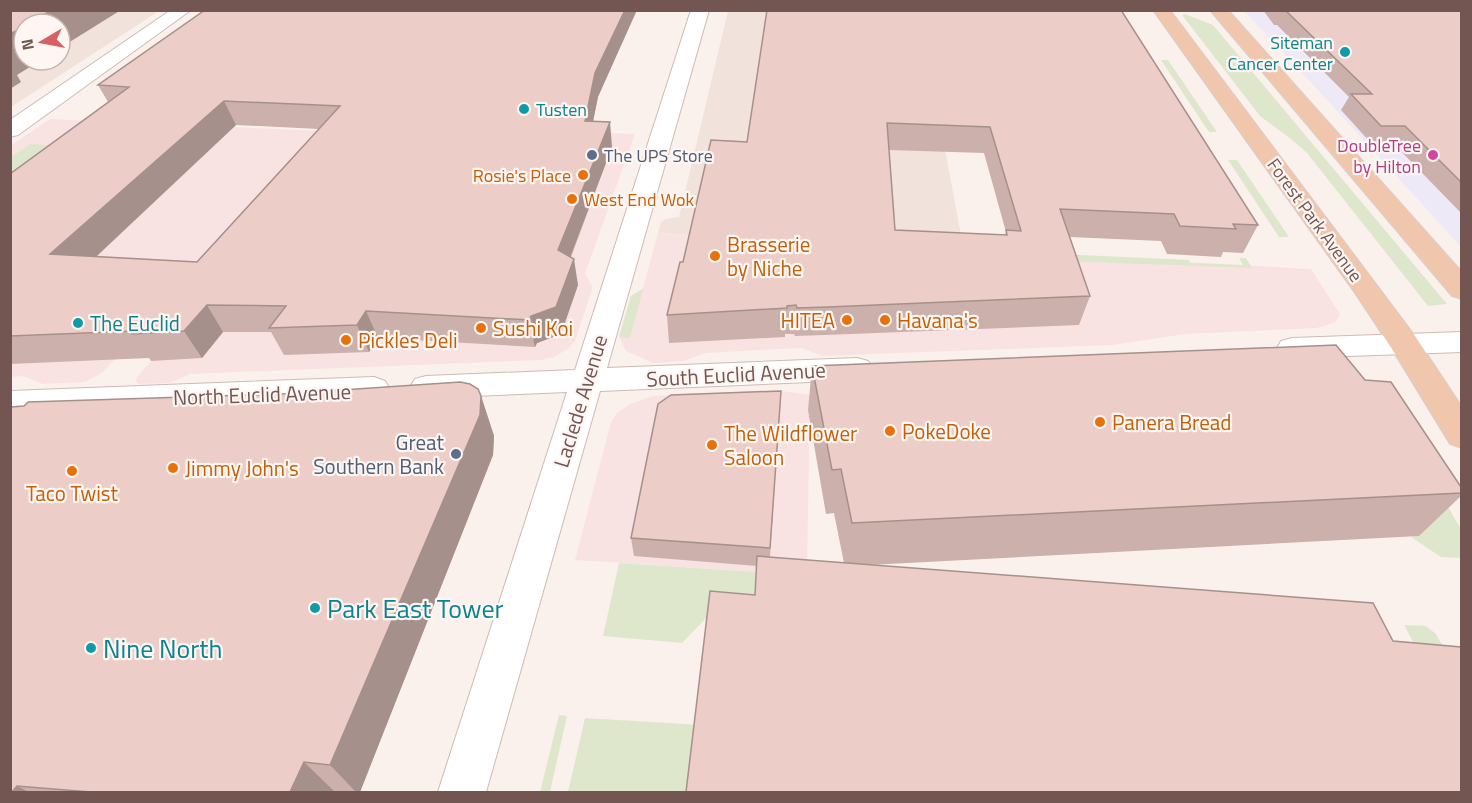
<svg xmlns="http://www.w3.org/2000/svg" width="1472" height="803" font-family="'Titillium Web',sans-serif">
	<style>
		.residential { fill: #f1e2db; fill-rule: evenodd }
		.commercial { fill: #f9e3e2 }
		.education { fill: #eee9f7 }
		.green { fill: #dee7cc }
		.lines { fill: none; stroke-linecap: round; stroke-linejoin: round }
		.street-casing { stroke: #cebab5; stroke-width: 2 }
		.primary-casing { stroke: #d8cfce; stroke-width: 2 }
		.street { fill: #fff; fill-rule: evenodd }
		.primary { fill: #f0c7ad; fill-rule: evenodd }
		.wall { fill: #ccb0ab; fill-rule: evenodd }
		.shaded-wall { fill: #a6908b }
		.building { fill: #edcdc7; stroke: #a6908b; stroke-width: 1.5; fill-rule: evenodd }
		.culture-dot { fill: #0f9aa8; stroke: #fdf6f3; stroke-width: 2 }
		.service-dot { fill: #5c6f8a; stroke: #fdf6f3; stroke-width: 2 }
		.hotel-dot { fill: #d1479c; stroke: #fdf6f3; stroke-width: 2 }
		.food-dot { fill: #e8710a; stroke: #fdf6f3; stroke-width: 2 }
		.labels { text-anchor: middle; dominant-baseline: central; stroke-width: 4.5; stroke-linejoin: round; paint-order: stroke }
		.far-culture-label { font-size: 18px; fill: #0d838f; stroke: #fdf6f3; text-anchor: end }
		.far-hotel-label { font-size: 18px; fill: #b23c85; stroke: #fdf6f3; text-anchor: end }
		.far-service-label { font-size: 18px; fill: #4e5e75; stroke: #fdf6f3; text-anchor: start }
		.far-food-label { font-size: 18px; fill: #c56008; stroke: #fdf6f3; text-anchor: end }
		.far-street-label { font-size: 18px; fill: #735551; stroke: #fdf6f3 }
		.food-label { font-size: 21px; fill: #c56008; stroke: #fdf6f3; text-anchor: start }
		.culture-label { font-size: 21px; fill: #0d838f; stroke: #fdf6f3; text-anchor: start }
		.street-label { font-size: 21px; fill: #735551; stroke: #fdf6f3 }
		.service-label { font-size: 21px; fill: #4e5e75; stroke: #fdf6f3; text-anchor: end }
		.near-culture-label { font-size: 26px; fill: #0d838f; stroke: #fdf6f3; text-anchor: start }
	</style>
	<rect width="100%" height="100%" fill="#fbf1ec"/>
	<g class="residential">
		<path d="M11,11H159L11,107ZM24,24H60V60H24Z"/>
		<polygon points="728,11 919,11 964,251 658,233 661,222 666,219 679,217"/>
	</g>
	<g class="commercial">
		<polygon points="50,119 325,131 102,373 85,382 43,384 23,376 11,377 10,146"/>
		<polygon points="355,123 635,134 585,274 592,286 592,290 575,341 569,348 554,357 541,360 190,374 170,383 139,384 136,382 137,377 151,361"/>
		<polygon points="658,233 1311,269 1340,314 1336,322 1317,328 1186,334 1112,345 822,356 802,348 706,353 684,361 653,363 626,351 619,337 631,296 643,288"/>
		<polygon points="775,390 810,395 807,575 575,560 611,422 617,413 630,404 653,396"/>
	</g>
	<polygon class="education" points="1244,11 1461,11 1461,247 1328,101"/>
	<g class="green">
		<polygon points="1185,14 1213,25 1447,304 1428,306 1307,153 1291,139 1260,116 1182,15"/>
		<polygon points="1161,60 1168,60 1217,132 1209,132"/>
		<polygon points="30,144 82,147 11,187 10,158"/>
		<polygon points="1228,160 1237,160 1289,237 1279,237"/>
		<polygon points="996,251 1189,260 1190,263 1243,265 1239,258 1246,258 1252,268 1059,261"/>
		<polygon points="643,289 630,338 619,337 631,296"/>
		<polygon points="1448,507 1461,529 1461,558 1441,557 1411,537 1418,535"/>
		<polygon points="619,563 758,572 755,619 709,615 682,643 603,636"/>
		<polygon points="1404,625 1426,626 1436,634 1461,679 1435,683"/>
		<polygon points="559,715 567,716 550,792 540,792"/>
		<polygon points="585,718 702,725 694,792 568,792"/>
	</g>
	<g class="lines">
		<defs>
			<g id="street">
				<polygon points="171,10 191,10 18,135 10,137 10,120"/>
				<polygon points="691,10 709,10 607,368 857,358 868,361 873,369 868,377 857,380 600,391 486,792 438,792 567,392 426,398 415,395 410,387 415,379 426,376 575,370"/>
				<polygon points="1462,332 1462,352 1292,358 1281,355 1277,348 1281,341 1292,338"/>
				<polygon points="374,377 385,381 390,389 385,397 374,401 10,415 10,391"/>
			</g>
			<g id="primary">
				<polygon points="1153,10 1170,10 1415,336 1462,407 1462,448 1450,444 1392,349 1355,293"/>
				<polygon points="1210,10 1228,10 1462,272 1462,299 1452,296"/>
			</g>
		</defs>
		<use href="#street" class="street-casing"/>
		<use href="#primary" class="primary-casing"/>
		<use href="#street" class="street"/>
		<use href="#primary" class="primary"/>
	</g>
	<g class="wall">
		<path d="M767,10L1258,225L1243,253L1223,252L1221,257L1167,254L1161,241L1070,237L1090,296L1079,325L825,335L795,336L794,334H785V337L669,343L667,315L683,262L747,142ZM889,150L984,153L1006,232L1005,235L895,230Z"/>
		<polygon points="1263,10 1461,10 1461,213 1394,144 1371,143 1341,110 1349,97 1277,25 1274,25"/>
		<path d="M98,85L598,97L593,121L612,147L571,257L578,285L561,334L537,343L535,347L378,338L369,352L284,355L271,332H223L202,358L151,361L149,358L10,364V174L108,102ZM236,125L319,129L197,262L96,257Z"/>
		<polygon points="812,366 1365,380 1461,487 1461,496 1419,536 869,565 755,595 757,566 634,556 631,538 781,391 770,557 844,563 834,513 826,514 808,410"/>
		<polygon points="481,396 494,436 493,455 360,792 10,792"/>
	</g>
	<g class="shaded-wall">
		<polygon points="52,10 121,10 60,48 60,24 28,24"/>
		<polygon points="625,10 637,10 598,97 588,146 585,121 595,73"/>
		<polygon points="24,27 24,60 41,60 17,75 21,82 10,89 10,34"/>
		<polygon points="224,101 236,125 70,281 50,254"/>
		<polygon points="610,122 612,147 563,276 558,250"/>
		<polygon points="574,259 578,285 561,334 537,343 535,347 529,320 531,316"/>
		<polygon points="207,305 223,332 202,358 184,331"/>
		<polygon points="366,311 378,338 369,352 357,325"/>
		<polygon points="481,396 494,436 493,455 360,792 356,792 330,765"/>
		<polygon points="304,762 335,792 290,792"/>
		<polygon points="17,786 29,792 12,792"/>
	</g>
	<g class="building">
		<polygon points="10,10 52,10 28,24 24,24 24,27 10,34"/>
		<path d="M205,10H625L595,73L585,121L610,122L558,250L574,259L556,307L531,316L529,320L366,311L357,325L269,328L286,306L207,305L184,331L132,334L134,331L10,336V174L129,87L98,85ZM224,101L340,106L197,262L50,254Z"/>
		<path d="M767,10H1121L1258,225L1233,224L1236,229L1180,226L1174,214L1060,209L1090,296L828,307L797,308L796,305L787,306V308L667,315L680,262H683L711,140L747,142ZM887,123L990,127L1021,231L1006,230L1007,235L895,230Z"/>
		<polygon points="1285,10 1461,10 1461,182 1405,126 1381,126 1351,94 1372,94"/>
		<polygon points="1336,345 1365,380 1391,382 1461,487 1461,493 852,523 841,469 832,470 812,366"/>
		<polygon points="460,382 470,384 478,389 481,396 480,415 330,765 304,762 290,792 91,792 17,786 12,792 10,792 10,407 24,406 28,402 282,394"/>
		<polygon points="781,391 770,548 631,538 658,404 671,395"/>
		<polygon points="757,556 1373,603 1393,641 1461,647 1461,792 686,792 710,591 755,595"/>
	</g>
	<g class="culture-dot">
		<circle cx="1345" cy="52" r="6"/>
		<circle cx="524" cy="109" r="6"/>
		<circle cx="78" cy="323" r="6"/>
		<circle cx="315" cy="608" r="6"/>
		<circle cx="91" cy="648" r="6"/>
	</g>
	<g class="service-dot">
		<circle cx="592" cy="155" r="6"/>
		<circle cx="456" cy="454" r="6"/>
	</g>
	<circle class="hotel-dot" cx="1433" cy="155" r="6"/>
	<g class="food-dot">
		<circle cx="583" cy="175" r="6"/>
		<circle cx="572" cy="199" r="6"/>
		<circle cx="715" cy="256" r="6"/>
		<circle cx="847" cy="320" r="6"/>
		<circle cx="885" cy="320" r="6"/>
		<circle cx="481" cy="328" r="6"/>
		<circle cx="346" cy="340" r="6"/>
		<circle cx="1100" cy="422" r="6"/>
		<circle cx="890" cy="431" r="6"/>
		<circle cx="712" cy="445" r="6"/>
		<circle cx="173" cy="468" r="6"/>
		<circle cx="72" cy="471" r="6"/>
	</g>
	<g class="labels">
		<g class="far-culture-label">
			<text x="1333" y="42">Siteman<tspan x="1333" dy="21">Cancer Center</tspan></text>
			<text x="536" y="109" text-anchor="start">Tusten</text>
		</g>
		<g class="far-hotel-label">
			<text x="1421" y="145">DoubleTree<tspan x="1421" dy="21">by Hilton</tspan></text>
		</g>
		<g class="far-service-label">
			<text x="604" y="155">The UPS Store</text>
		</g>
		<g class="far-food-label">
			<text x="571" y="175">Rosie's Place</text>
			<text x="584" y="199" text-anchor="start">West End Wok</text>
		</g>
		<g class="far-street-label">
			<text transform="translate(1315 220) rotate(54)">Forest Park Avenue</text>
		</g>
		<g class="food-label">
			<text x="727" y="244">Brasserie<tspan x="727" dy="24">by Niche</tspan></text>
			<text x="835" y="320" text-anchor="end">HITEA</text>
			<text x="897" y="320">Havana's</text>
			<text x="493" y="328">Sushi Koi</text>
			<text x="358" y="340">Pickles Deli</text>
			<text x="1112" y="422">Panera Bread</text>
			<text x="902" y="431">PokeDoke</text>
			<text x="724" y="433">The Wildflower<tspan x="724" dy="24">Saloon</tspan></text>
			<text x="185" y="468">Jimmy John's</text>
			<text x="72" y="493" text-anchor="middle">Taco Twist</text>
		</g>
		<g class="culture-label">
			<text x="90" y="323">The Euclid</text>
		</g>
		<g class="street-label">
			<text transform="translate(736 374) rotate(-3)">South Euclid Avenue</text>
			<text transform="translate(262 394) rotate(-2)">North Euclid Avenue</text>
			<text transform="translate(580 401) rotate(-73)">Laclede Avenue</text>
		</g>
		<g class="service-label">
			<text x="444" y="442">Great<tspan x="444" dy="24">Southern Bank</tspan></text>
		</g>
		<g class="near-culture-label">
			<text x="327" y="608">Park East Tower</text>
			<text x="103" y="648">Nine North</text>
		</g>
	</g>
	<rect width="1472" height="803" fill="none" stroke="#735551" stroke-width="24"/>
	<g transform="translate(42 42) rotate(260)"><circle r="28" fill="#fdf6f3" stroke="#c6b6b2" stroke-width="1.5"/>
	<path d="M0-4.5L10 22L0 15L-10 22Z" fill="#d56164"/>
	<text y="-9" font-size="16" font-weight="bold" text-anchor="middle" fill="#735551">N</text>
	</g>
</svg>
